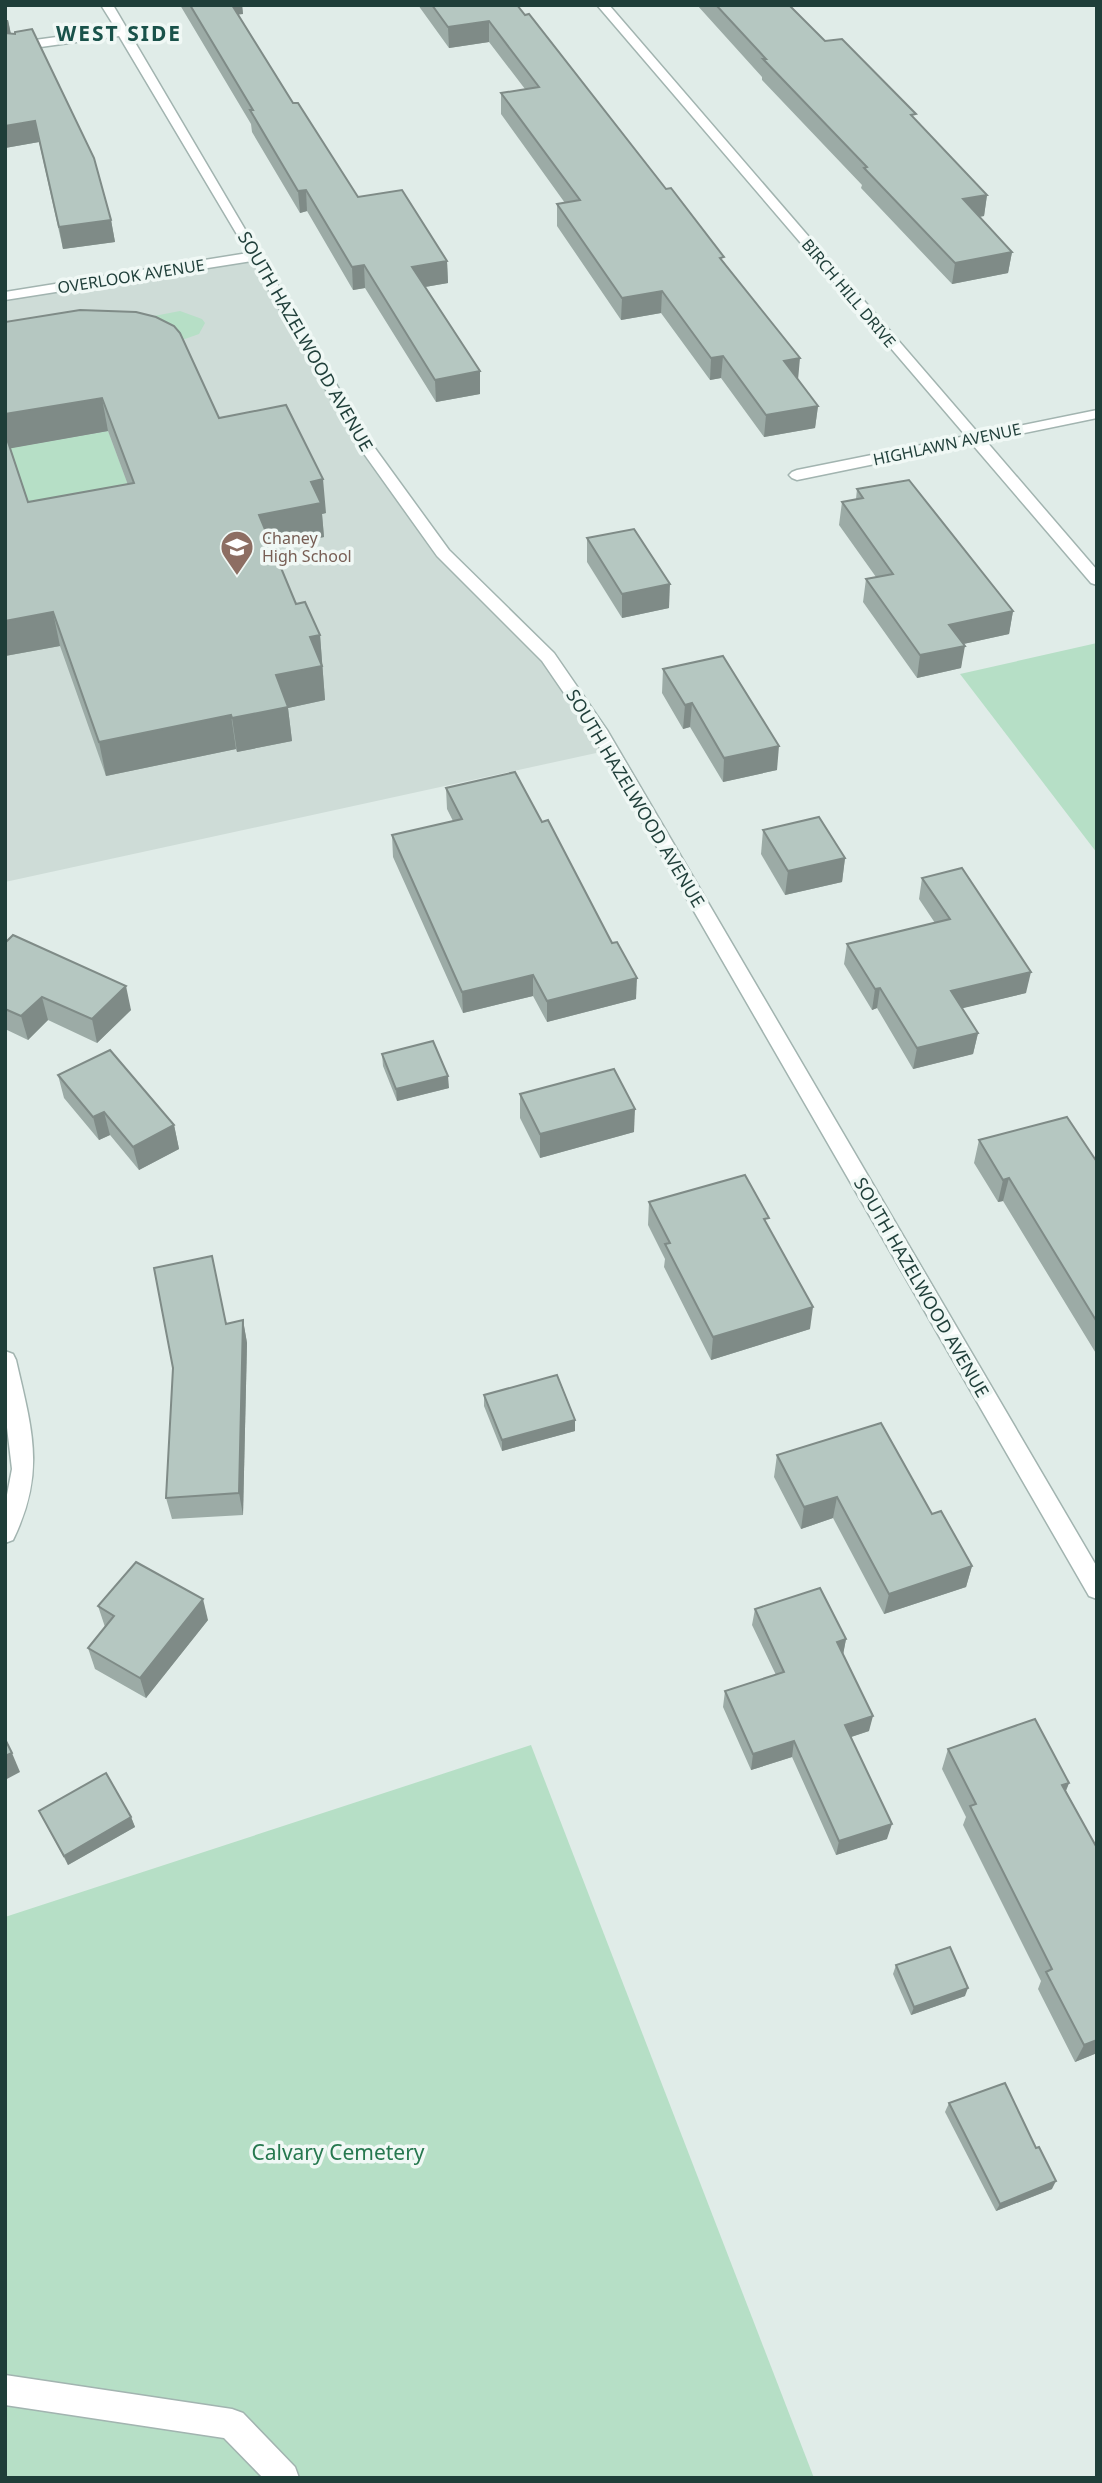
<svg xmlns="http://www.w3.org/2000/svg" width="1102" height="2483" font-family="'Noto Sans',sans-serif">
	<style>
		.built { fill: #cedcd7 }
		.green { fill: #b6dfc6 }
		.lines { fill: none; stroke-linecap: round; stroke-linejoin: round }
		.minor-casing { stroke: #a2b4b0; stroke-width: 3 }
		.minor { fill: #fff; fill-rule: evenodd }
		.wall { fill: #9caba6; fill-rule: evenodd }
		.shaded-wall { fill: #7f8b87 }
		.building { fill: #b5c7c1; stroke: #7f8b87; stroke-width: 2 }
		.labels { text-anchor: middle; dominant-baseline: central; stroke-width: 7; stroke-linejoin: round; paint-order: stroke }
		.far-street-label { font-size: 16px; fill: #1f3e39; stroke: #f0f8f5 }
		.far-education-label { font-size: 16px; fill: #785e54; stroke: #f0f8f5; text-anchor: start }
		.street-label { font-size: 18px; fill: #1f3e39; stroke: #f0f8f5 }
		.far-district-label { font-size: 21px; font-weight: bold; letter-spacing: 2px; fill: #19524a; stroke: #f0f8f5 }
		.near-park-label { font-size: 21px; fill: #26784f; stroke: #f0f8f5 }
	</style>
	<rect width="100%" height="100%" fill="#e0ece8"/>
	<polygon class="built" points="256,256 362,441 443,553 548,657 610,750 5,882 5,296"/>
	<g class="green">
		<polygon points="180,311 202,319 205,323 199,334 182,340 154,316"/>
		<polygon points="108,431 140,517 35,536 5,449"/>
		<polygon points="1097,643 1097,853 960,674"/>
		<polygon points="531,1745 814,2478 5,2478 5,1917"/>
	</g>
	<g class="lines">
		<defs>
			<g id="minor">
				<polygon points="101,5 113,5 369,440 449,550 554,653 607,730 1097,1567 1097,1599 1089,1596 590,731 542,661 437,556 357,444 252,261 5,300 5,292 248,253 119,36 5,52 5,44 116,29"/>
				<polygon points="597,5 609,5 979,434 1097,410 1097,418 986,441 1097,570 1097,585 1091,583 972,444 797,480 792,478 789,475 792,472 797,470 966,436"/>
				<path d="M5,1351L13,1354L16,1360C32,1430 46,1472 13,1540L5,1543V1505L12,1469L5,1411Z"/>
				<polygon points="5,2375 232,2409 243,2413 295,2467 299,2478 263,2478 224,2438 5,2405"/>
			</g>
		</defs>
		<use href="#minor" class="minor-casing"/>
		<use href="#minor" class="minor"/>
	</g>
	<g class="wall">
		<polygon points="180,5 242,5 243,14 237,14 293,103 358,197 447,261 448,283 425,287 480,371 480,394 436,402 365,288 353,290 307,211 300,213 252,132 251,124"/>
		<polygon points="418,5 517,5 724,262 798,379 818,406 815,428 764,437 721,378 710,380 661,313 621,320 557,226 557,204 565,203 501,114 501,93 525,89 489,42 449,48"/>
		<polygon points="697,5 789,5 825,41 915,120 987,195 984,216 979,217 1012,252 1008,273 952,284 861,188 862,185 762,80 762,77"/>
		<polygon points="8,20 11,34 111,220 115,242 63,249 39,142 5,148"/>
		<path d="M5,322L219,418L326,513L322,514L324,537L272,547L296,604L320,635L325,700L288,708L292,741L237,752L236,749L106,776L60,646L5,656ZM108,431L128,485L28,502L10,448Z"/>
		<polygon points="857,489 1013,611 1009,634 963,644 961,668 917,678 863,602 866,579 876,577 839,525 842,502 856,499"/>
		<polygon points="587,538 669,608 622,618 587,562"/>
		<polygon points="663,669 777,770 723,782 690,727 683,729 662,693"/>
		<polygon points="446,788 636,999 547,1022 533,996 463,1013 393,857 392,835 453,821 447,809"/>
		<polygon points="763,830 845,858 842,882 785,895 761,854"/>
		<polygon points="922,878 1026,993 962,1008 978,1033 973,1054 913,1069 877,1008 872,1010 844,964 847,944 935,923 919,899"/>
		<polygon points="5,943 131,1010 97,1043 48,1020 28,1040 5,1029"/>
		<polygon points="382,1054 449,1088 397,1101 383,1066"/>
		<polygon points="58,1075 174,1125 179,1149 139,1170 110,1135 99,1140 64,1098"/>
		<polygon points="520,1094 634,1132 540,1158 520,1118"/>
		<polygon points="979,1140 1097,1162 1097,1355 1003,1201 998,1202 974,1163"/>
		<polygon points="649,1202 810,1329 711,1360 664,1267 665,1259 648,1225"/>
		<polygon points="243,1320 247,1343 243,1515 172,1519 166,1498 226,1324"/>
		<polygon points="484,1395 575,1420 575,1431 502,1451 484,1406"/>
		<polygon points="777,1455 932,1514 972,1566 966,1587 884,1614 833,1518 801,1529 774,1477"/>
		<polygon points="98,1606 208,1620 146,1698 95,1669 88,1648 105,1627"/>
		<polygon points="755,1609 846,1639 843,1654 869,1731 851,1737 887,1839 836,1855 792,1757 751,1770 723,1707 725,1691 776,1675 752,1625"/>
		<polygon points="948,1749 1069,1783 1066,1791 1097,1848 1097,2053 1075,2062 1038,1989 1041,1981 963,1825 966,1817 942,1769"/>
		<polygon points="39,1811 131,1817 135,1827 68,1865"/>
		<polygon points="896,1965 965,1996 911,2015 893,1974"/>
		<polygon points="949,2103 1052,2189 996,2211 945,2112"/>
	</g>
	<g class="shaded-wall">
		<polygon points="226,5 242,5 243,14 228,16"/>
		<polygon points="5,20 8,20 12,40 5,42"/>
		<polygon points="489,21 489,42 449,48 448,27"/>
		<polygon points="35,121 39,142 5,148 5,126"/>
		<polygon points="306,190 307,211 300,213 298,191"/>
		<polygon points="987,195 984,216 960,220 963,199"/>
		<polygon points="111,220 115,242 63,249 59,227"/>
		<polygon points="1012,252 1008,273 952,284 955,263"/>
		<polygon points="447,261 448,283 413,289 412,267"/>
		<polygon points="364,265 365,288 353,290 352,267"/>
		<polygon points="662,291 661,313 621,320 622,298"/>
		<polygon points="723,356 721,378 710,380 711,358"/>
		<polygon points="800,358 798,380 784,361"/>
		<polygon points="480,371 480,394 436,402 435,380"/>
		<polygon points="102,398 108,431 7,449 5,443 5,414"/>
		<polygon points="818,406 815,428 764,437 766,415"/>
		<polygon points="323,479 326,513 322,514 324,537 263,549 259,515 311,482"/>
		<polygon points="670,584 669,608 622,618 622,594"/>
		<polygon points="1013,611 1009,634 945,648 949,625"/>
		<polygon points="53,612 60,646 5,656 5,621"/>
		<polygon points="320,635 325,700 288,708 292,741 237,752 232,718 310,637"/>
		<polygon points="965,646 961,668 917,678 920,655"/>
		<polygon points="692,703 690,727 683,729 685,705"/>
		<polygon points="231,715 236,749 106,776 99,742"/>
		<polygon points="779,746 777,770 723,782 724,758"/>
		<polygon points="845,858 842,882 785,895 788,871"/>
		<polygon points="1031,972 1026,993 947,1012 951,991"/>
		<polygon points="533,975 533,996 463,1013 462,992"/>
		<polygon points="637,978 636,999 547,1022 547,1001"/>
		<polygon points="126,986 131,1010 97,1043 92,1019"/>
		<polygon points="880,988 877,1008 872,1010 875,989"/>
		<polygon points="42,997 48,1020 28,1040 21,1016"/>
		<polygon points="978,1033 973,1054 913,1069 917,1048"/>
		<polygon points="448,1076 449,1088 397,1101 396,1089"/>
		<polygon points="635,1109 634,1132 540,1158 540,1134"/>
		<polygon points="104,1112 110,1135 99,1140 93,1117"/>
		<polygon points="174,1125 179,1149 139,1170 133,1147"/>
		<polygon points="1009,1178 1003,1201 998,1202 1003,1180"/>
		<polygon points="813,1307 810,1329 711,1360 713,1337"/>
		<polygon points="243,1320 247,1343 243,1515 239,1493"/>
		<polygon points="575,1420 575,1431 502,1451 502,1440"/>
		<polygon points="837,1497 833,1518 801,1529 804,1507"/>
		<polygon points="972,1566 966,1587 884,1614 889,1594"/>
		<polygon points="203,1599 208,1620 146,1698 140,1678"/>
		<polygon points="846,1639 843,1655 837,1642"/>
		<polygon points="873,1716 869,1731 842,1740 845,1725"/>
		<polygon points="794,1741 792,1757 751,1770 753,1754"/>
		<polygon points="12,1753 20,1772 5,1780 5,1756"/>
		<polygon points="1069,1783 1061,1802 1062,1785"/>
		<polygon points="131,1817 135,1827 68,1865 64,1856"/>
		<polygon points="892,1824 887,1839 836,1855 839,1841"/>
		<polygon points="968,1988 965,1996 911,2015 914,2007"/>
		<polygon points="1097,2040 1097,2053 1075,2062 1084,2045"/>
		<polygon points="1056,2181 1052,2189 996,2211 1000,2204"/>
	</g>
	<g class="building">
		<polygon points="190,5 232,5 293,103 298,103 358,197 402,190 447,261 412,267 480,371 435,380 364,265 352,267 306,190 298,191 250,110 253,110"/>
		<polygon points="432,5 517,5 525,15 529,14 666,189 671,188 724,257 720,258 800,358 784,361 818,406 766,415 723,356 711,358 662,291 622,298 557,204 580,200 501,93 539,87 489,21 448,27"/>
		<polygon points="716,5 789,5 825,41 842,39 916,114 911,115 987,195 963,199 1012,252 955,263 864,168 867,167 763,59 766,59"/>
		<polygon points="32,29 94,158 111,220 59,227 35,121 5,126 5,33 15,34 15,32"/>
		<polygon points="80,310 136,312 156,317 174,326 180,333 219,418 286,405 323,479 311,482 321,503 259,515 296,604 305,602 320,635 310,637 322,666 276,675 288,707 232,718 231,715 99,742 53,612 5,621 5,433 28,502 134,483 102,398 5,414 5,322"/>
		<polygon points="909,480 1013,611 949,625 965,646 920,655 866,579 893,574 842,502 863,498 857,489"/>
		<polygon points="634,529 670,584 622,594 587,538"/>
		<polygon points="723,656 779,746 724,758 692,703 685,705 663,669"/>
		<polygon points="515,772 542,822 548,820 612,943 617,942 637,978 547,1001 533,975 462,992 392,835 462,819 446,788"/>
		<polygon points="819,817 845,858 788,871 763,830"/>
		<polygon points="962,868 1031,972 951,991 978,1033 917,1048 880,988 875,989 847,944 950,919 922,878"/>
		<polygon points="13,935 126,986 92,1019 42,997 21,1016 5,1009 5,943"/>
		<polygon points="433,1041 448,1076 396,1089 382,1054"/>
		<polygon points="110,1050 174,1125 133,1147 104,1112 93,1117 58,1075"/>
		<polygon points="614,1069 635,1109 540,1134 520,1094"/>
		<polygon points="1067,1117 1097,1162 1097,1322 1009,1178 1003,1180 979,1140"/>
		<polygon points="745,1175 769,1218 764,1219 813,1307 713,1337 665,1244 670,1243 649,1202"/>
		<polygon points="212,1256 226,1324 243,1320 239,1493 166,1498 173,1368 154,1268"/>
		<polygon points="557,1375 575,1420 502,1440 484,1395"/>
		<polygon points="881,1423 932,1514 941,1511 972,1566 889,1594 837,1497 804,1507 777,1455"/>
		<polygon points="136,1562 203,1599 140,1678 88,1648 114,1616 98,1606"/>
		<polygon points="820,1588 846,1639 837,1642 873,1716 845,1725 892,1824 839,1841 794,1741 753,1754 725,1691 784,1672 755,1609"/>
		<polygon points="1035,1719 1069,1783 1062,1785 1097,1848 1097,2040 1084,2045 1046,1972 1052,1969 970,1806 976,1804 948,1749"/>
		<polygon points="5,1739 12,1753 5,1756"/>
		<polygon points="106,1773 131,1817 64,1856 39,1811"/>
		<polygon points="950,1947 968,1988 914,2007 896,1965"/>
		<polygon points="1005,2083 1036,2148 1039,2147 1056,2181 1000,2204 949,2103"/>
	</g>
	<defs>
		<symbol id="school-pin" viewBox="-11 -11 22 30"><path d="M0 17L-7.5 6A9.5 9.5 0 1 1 7.5 6Z" fill="#8d6e63" stroke="#f0f8f5"/><path d="M0-5L7-2L0 1L-7-2ZM-4 1L0 2.5L4 1V4Q0 6-4 4Z" fill="#fff"/></symbol>
	</defs>
	<g fill-rule="evenodd">
		<use href="#school-pin" x="218" y="528" width="38" height="52"/>
	</g>
	<g class="labels">
		<g class="far-street-label">
			<text transform="translate(131 276) rotate(-9)">OVERLOOK AVENUE</text>
			<text transform="translate(849 293) rotate(50)">BIRCH HILL DRIVE</text>
			<text transform="translate(947 444) rotate(-12)">HIGHLAWN AVENUE</text>
		</g>
		<g class="far-education-label">
			<text x="262" y="538">Chaney<tspan x="262" dy="18">High School</tspan></text>
		</g>
		<g class="street-label">
			<text transform="translate(306 341) rotate(60)">SOUTH HAZELWOOD AVENUE</text>
			<text transform="translate(636 798) rotate(59)">SOUTH HAZELWOOD AVENUE</text>
			<text transform="translate(922 1287) rotate(60)">SOUTH HAZELWOOD AVENUE</text>
		</g>
		<g class="far-district-label">
			<text x="119" y="33">WEST SIDE</text>
		</g>
		<g class="near-park-label">
			<text x="338" y="2152">Calvary Cemetery</text>
		</g>
	</g>
	<rect width="1102" height="2483" fill="none" stroke="#1f3e39" stroke-width="14"/>
</svg>
